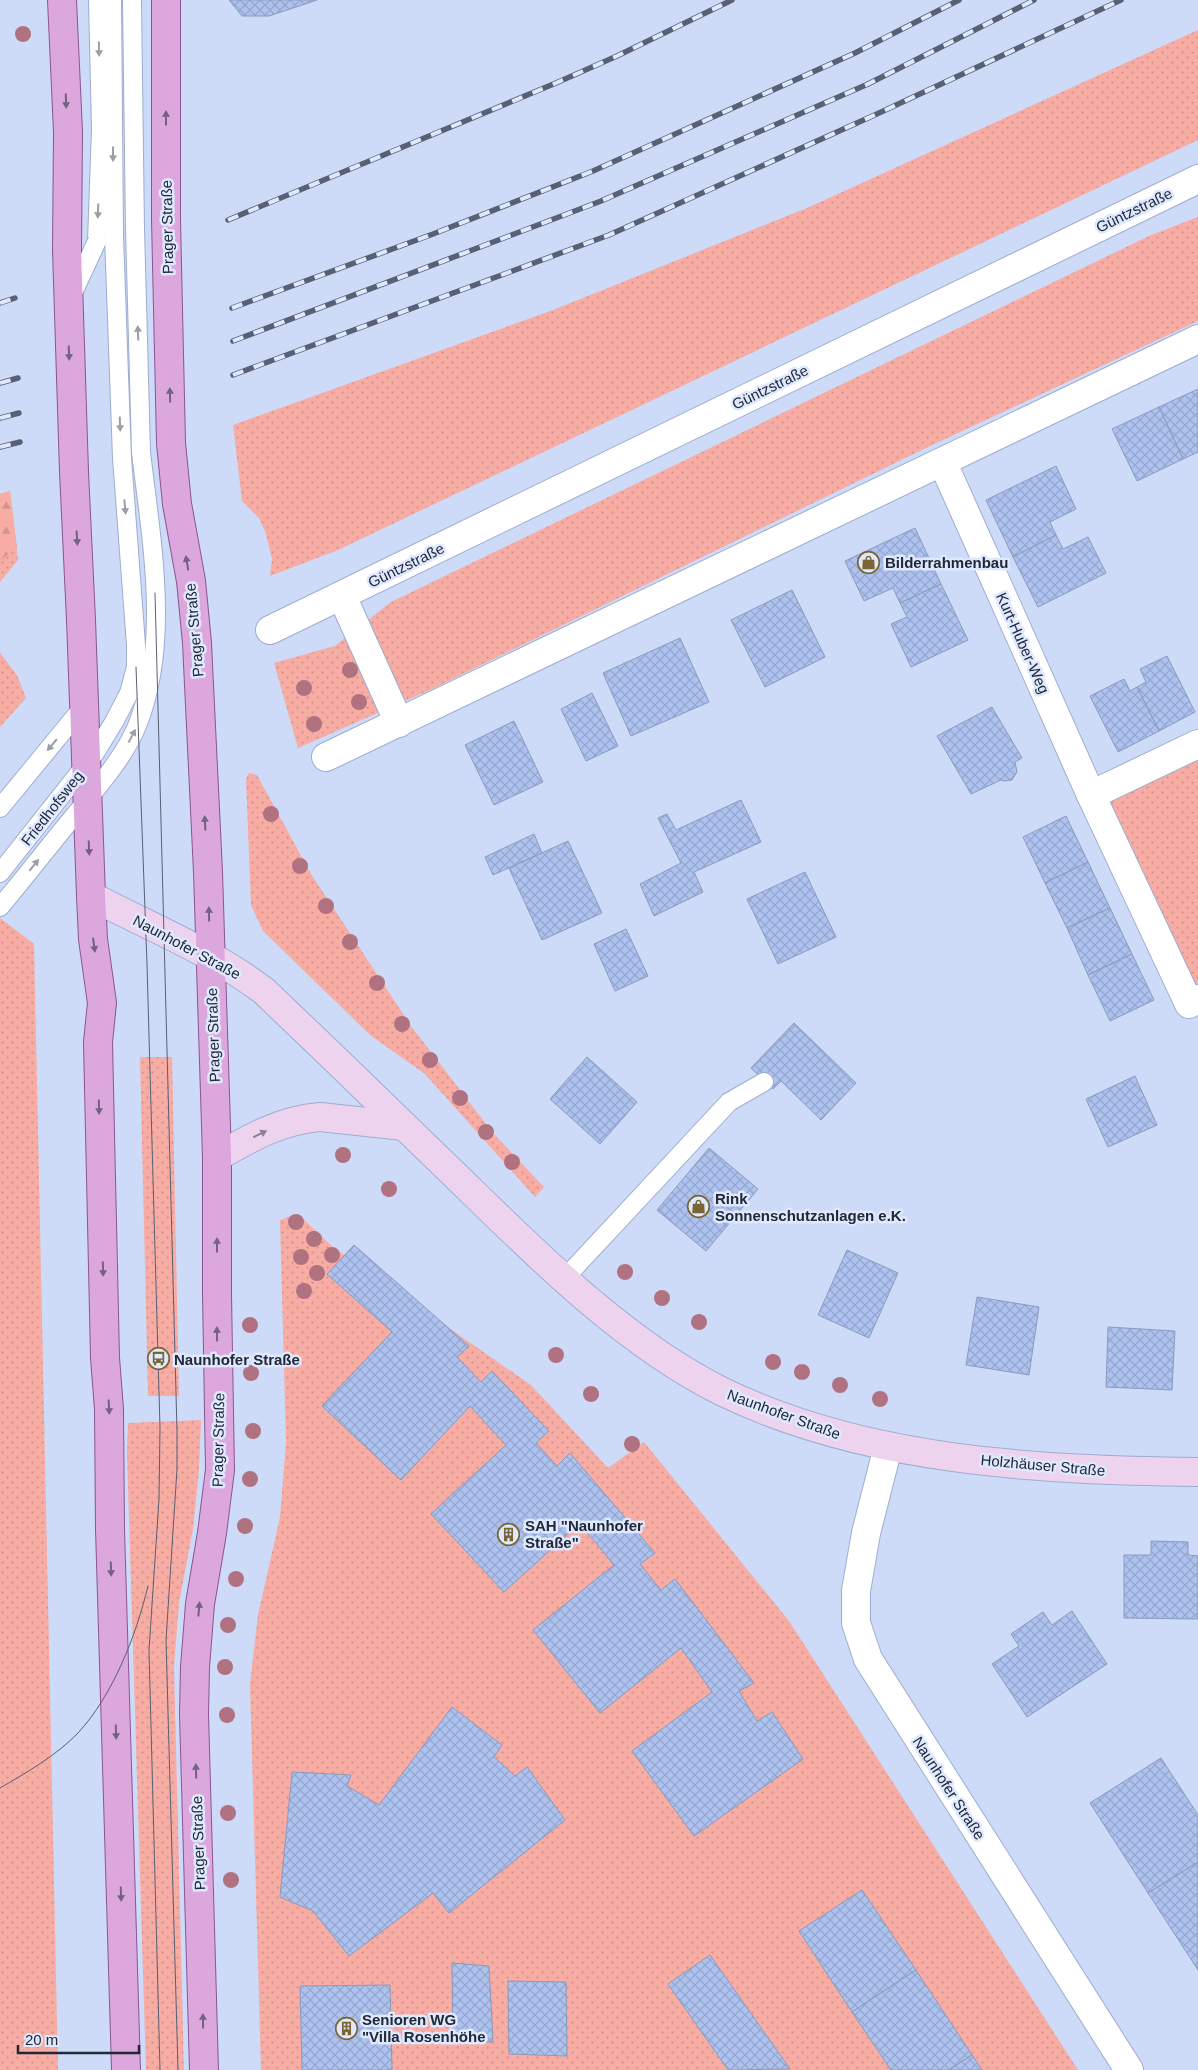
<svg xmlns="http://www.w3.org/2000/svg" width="1198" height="2070" font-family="Arial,sans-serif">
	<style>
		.green { fill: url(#green-dots) }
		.forest { fill: url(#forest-firs) }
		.building { fill: url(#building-cross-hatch); stroke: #8b9abd }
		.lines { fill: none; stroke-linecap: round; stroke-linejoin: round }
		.service-casing { stroke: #9dadd0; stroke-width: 20 }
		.minor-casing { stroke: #9dadd0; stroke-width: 30 }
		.tertiary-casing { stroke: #9dadd0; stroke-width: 30 }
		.secondary-casing { stroke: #9dadd0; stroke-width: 30 }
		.primary-casing { stroke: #8b5593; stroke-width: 30 }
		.service { stroke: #fff; stroke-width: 18 }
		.minor { stroke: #fff; stroke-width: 28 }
		.tertiary { stroke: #fff; stroke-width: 28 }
		.secondary { stroke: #edd3ee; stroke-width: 28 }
		.primary { stroke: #dba7dc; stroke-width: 28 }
		.tram { stroke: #586073; stroke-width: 1 }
		.rail-casing { stroke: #586073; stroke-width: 5.5 }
		.rail { stroke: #dee8ff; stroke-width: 4; stroke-dasharray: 11; stroke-linecap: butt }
		.service-bridge-casing { stroke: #9dadd0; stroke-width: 20; stroke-linecap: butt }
		.primary-bridge-casing { stroke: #8b5593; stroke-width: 30; stroke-linecap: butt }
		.service-bridge { stroke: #fff; stroke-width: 18 }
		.primary-bridge { stroke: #dba7dc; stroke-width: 28 }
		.tree { fill: #b07280 }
		.oneway { fill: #9c9ea5 }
		.oneway2 { fill: #756181 }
		.oneway3 { fill: #887e92 }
		.labels { text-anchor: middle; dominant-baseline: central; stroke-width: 5; stroke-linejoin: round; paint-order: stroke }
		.street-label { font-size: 15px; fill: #222836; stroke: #dee8ff }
		.poi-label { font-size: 15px; font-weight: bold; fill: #222836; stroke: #dee8ff; text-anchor: start }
	</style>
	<defs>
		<pattern id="green-dots" width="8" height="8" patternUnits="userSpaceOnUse" patternTransform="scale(1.25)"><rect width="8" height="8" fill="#f7aca4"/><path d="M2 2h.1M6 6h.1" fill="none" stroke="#d3948e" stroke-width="1.8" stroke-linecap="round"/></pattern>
		<pattern id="forest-firs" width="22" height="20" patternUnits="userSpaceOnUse" patternTransform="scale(1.25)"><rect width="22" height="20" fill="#f7aca4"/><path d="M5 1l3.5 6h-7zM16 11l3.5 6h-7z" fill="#d3948e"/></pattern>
		<pattern id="building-cross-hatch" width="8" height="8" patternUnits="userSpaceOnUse" patternTransform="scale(1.25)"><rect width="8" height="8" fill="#aec2ef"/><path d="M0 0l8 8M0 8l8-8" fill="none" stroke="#95a7ce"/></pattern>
	</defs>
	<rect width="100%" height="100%" fill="#cddbf9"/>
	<g class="green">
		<polygon points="1198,30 1198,140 338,550 270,576 272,559 266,534 259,518 242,501 233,425 553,310 807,208"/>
		<polygon points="1198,217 1198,321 928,447 430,690 298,748 274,663 335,646 391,602 1149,236"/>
		<polygon points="10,491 18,560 0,582 0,494"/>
		<polygon points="0,653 17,675 26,698 0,727"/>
		<polygon points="1198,755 1198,986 1194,988 1108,801"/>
		<polygon points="249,773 257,775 311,874 411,1026 493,1133 544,1187 535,1197 425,1074 370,1035 263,931 251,905 246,779"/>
		<polygon points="0,918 34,944 58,2070 0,2070"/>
		<polygon points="140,1057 172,1057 179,1396 148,1396"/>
		<polygon points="298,1214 334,1248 531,1385 608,1468 644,1442 789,1621 1078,2070 261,2070 250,1684 258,1615 280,1517 286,1442 280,1220"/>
		<polygon points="201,1420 199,1470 193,1529 179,1603 174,1667 184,2070 146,2070 127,1453 128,1423"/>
	</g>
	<polygon class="forest" points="10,491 17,547 0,561 0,494"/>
	<g class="building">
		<polygon points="229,0 317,0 269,16 242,16"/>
		<polygon points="1198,389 1198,452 1183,459 1159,407"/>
		<polygon points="1159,407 1183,459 1137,481 1112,429"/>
		<polygon points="1056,466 1076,509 1050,522 1056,535 1013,557 986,500"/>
		<polygon points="915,528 941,584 900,603 893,588 864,601 845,561"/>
		<polygon points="1056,535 1063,549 1088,537 1106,573 1038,607 1013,557"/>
		<polygon points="941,584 968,640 911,667 891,624 907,617 900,603"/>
		<polygon points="792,590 825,657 765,687 731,620"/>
		<polygon points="680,638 709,702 631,736 603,673"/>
		<polygon points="1167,656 1195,712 1159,731 1137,687 1146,682 1140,669"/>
		<polygon points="1124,679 1130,691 1137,687 1159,731 1118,752 1090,696"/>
		<polygon points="592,693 618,746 586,761 561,709"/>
		<polygon points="992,707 1022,758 1015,762 1017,772 1012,780 1005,781 1001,780 971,794 937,736"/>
		<polygon points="514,721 543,782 494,805 465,745"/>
		<polygon points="741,800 761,842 694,872 703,892 654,916 640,884 681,863 658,818 667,814 676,830"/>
		<polygon points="1066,816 1088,862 1045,883 1023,837"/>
		<polygon points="534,834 542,853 493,875 485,857"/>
		<polygon points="568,841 602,913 542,940 509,868"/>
		<polygon points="1088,862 1110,908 1067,928 1045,883"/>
		<polygon points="805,872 836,937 778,964 747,899"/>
		<polygon points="1110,908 1132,954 1088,975 1067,928"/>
		<polygon points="626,929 648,976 615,991 594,944"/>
		<polygon points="1132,954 1154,1000 1110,1021 1088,975"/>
		<polygon points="794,1023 856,1083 821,1120 781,1081 773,1089 751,1068"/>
		<polygon points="587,1057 637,1102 600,1144 550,1099"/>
		<polygon points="1135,1076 1157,1125 1108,1147 1086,1099"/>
		<polygon points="709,1148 758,1189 706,1251 657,1210"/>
		<polygon points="354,1245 469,1346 457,1357 481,1382 492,1371 549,1431 536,1443 557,1466 570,1453 655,1553 640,1564 661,1590 675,1579 754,1683 739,1691 757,1721 772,1712 803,1759 694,1836 632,1751 712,1692 681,1648 600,1713 533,1630 614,1565 596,1543 579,1524 504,1592 431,1514 506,1445 470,1406 401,1480 322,1406 392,1332 327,1274"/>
		<polygon points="847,1250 898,1273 869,1338 818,1315"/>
		<polygon points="977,1297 1039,1307 1029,1375 966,1365"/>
		<polygon points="1108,1327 1175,1331 1172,1390 1106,1387"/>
		<polygon points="1151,1541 1188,1542 1188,1555 1198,1556 1198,1619 1124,1618 1124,1555 1151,1555"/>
		<polygon points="1072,1611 1107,1664 1027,1717 992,1664 1019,1646 1011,1634 1043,1612 1052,1625"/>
		<polygon points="452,1707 502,1745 494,1757 515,1776 527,1767 565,1820 449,1913 433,1893 349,1956 313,1911 280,1897 292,1772 351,1775 347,1786 379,1805"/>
		<polygon points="1161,1758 1198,1815 1198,1862 1148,1893 1090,1803"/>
		<polygon points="1198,1862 1198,1970 1148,1893"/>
		<polygon points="862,1890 916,1970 852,2012 799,1931"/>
		<polygon points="710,1955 790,2069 728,2070 668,1984"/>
		<polygon points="452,1963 489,1966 493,2042 453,2041"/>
		<polygon points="916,1970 972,2055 949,2070 891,2070 852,2012"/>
		<polygon points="508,1981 566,1982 567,2056 509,2054"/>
		<polygon points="390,1985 392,2070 302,2070 300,1986"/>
		<polygon points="972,2055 982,2070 949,2070"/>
	</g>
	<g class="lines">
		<defs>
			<g id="service">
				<polyline points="112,0 114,236"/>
				<polyline points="132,0 135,229"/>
				<polyline points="97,241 101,129 98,0"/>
				<polyline points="0,808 83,707"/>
				<polyline points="0,873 95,753 114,722 129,693 136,667 136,645 122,458"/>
				<path d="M0,907C27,875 52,842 79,810C100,784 124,757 137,726C171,642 151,539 141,452"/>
				<polyline points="564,1279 729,1102 764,1082"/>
			</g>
			<g id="minor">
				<polyline points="943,463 1091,795 1198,744"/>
				<polyline points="342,596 399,723"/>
				<polyline points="270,630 1198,179"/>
				<polyline points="326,757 1198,339"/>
				<polyline points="1091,795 1189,1004 1198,999"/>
			</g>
			<polyline id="tertiary" points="888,1447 866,1533 856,1591 856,1623 868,1659 1129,2070"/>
			<g id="secondary">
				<path d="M91,896C148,926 213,952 264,991C329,1053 394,1116 458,1178C536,1254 625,1344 723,1392C868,1462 1040,1470 1198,1472"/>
				<path d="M217,1157C250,1138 281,1120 320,1117L404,1126"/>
			</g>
			<g id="primary">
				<polyline points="62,0 68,132 67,250"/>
				<polyline points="166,0 166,219"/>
				<polyline points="171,443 177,504 191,581 197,643 208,872 217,1157 217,1294 220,1470 212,1533 200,1604 195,1667 194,1714 204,2070"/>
				<polyline points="74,472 81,620 91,896 93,939 102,1003 98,1042 105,1358 109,1409 110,1529 126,2070"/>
			</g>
		</defs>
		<use href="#service" class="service-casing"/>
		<use href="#minor" class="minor-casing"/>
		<use href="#tertiary" class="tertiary-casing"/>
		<use href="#secondary" class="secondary-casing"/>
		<use href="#primary" class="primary-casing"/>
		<use href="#service" class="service"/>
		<use href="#minor" class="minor"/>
		<use href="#tertiary" class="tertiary"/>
		<use href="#secondary" class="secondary"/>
		<use href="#primary" class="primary"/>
		<g class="tram">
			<polyline points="155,593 177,1431 177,1469 166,1640 178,2070"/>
			<polyline points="136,667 147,964 160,1428 159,1499 149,1650 160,2070"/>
			<path d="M0,1788C26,1773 57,1755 78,1733C113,1695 136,1636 148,1586"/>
		</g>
		<defs>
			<g id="rail">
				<polyline points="228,220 556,83 617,56 732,0"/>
				<polyline points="0,303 15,298"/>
				<polyline points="232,308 433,234 593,171 855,53 959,0"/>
				<polyline points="233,341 601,201 868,84 1034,0"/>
				<polyline points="233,375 609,235 879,113 1121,0"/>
				<polyline points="0,383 18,378"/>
				<polyline points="0,418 19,413"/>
				<polyline points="0,447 20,442"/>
			</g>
		</defs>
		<use href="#rail" class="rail-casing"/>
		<use href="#rail" class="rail"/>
		<defs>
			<g id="service-bridge">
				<polyline points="135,229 141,452"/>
				<polyline points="114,236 122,458"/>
				<polyline points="72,295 97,241"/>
			</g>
			<g id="primary-bridge">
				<polyline points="166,219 171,443"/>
				<polyline points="67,250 74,472"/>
			</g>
		</defs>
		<use href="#service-bridge" class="service-bridge-casing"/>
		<use href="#primary-bridge" class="primary-bridge-casing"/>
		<use href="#service-bridge" class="service-bridge"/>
		<use href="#primary-bridge" class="primary-bridge"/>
	</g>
	<g class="tree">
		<circle cx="23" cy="34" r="8"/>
		<circle cx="350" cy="670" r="8"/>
		<circle cx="304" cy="688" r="8"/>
		<circle cx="359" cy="702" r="8"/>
		<circle cx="314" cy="724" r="8"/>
		<circle cx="271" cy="814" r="8"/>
		<circle cx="300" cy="866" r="8"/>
		<circle cx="326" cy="906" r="8"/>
		<circle cx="350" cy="942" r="8"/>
		<circle cx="377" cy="983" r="8"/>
		<circle cx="402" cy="1024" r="8"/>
		<circle cx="430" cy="1060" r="8"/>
		<circle cx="460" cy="1098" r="8"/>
		<circle cx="486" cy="1132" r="8"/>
		<circle cx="343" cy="1155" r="8"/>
		<circle cx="512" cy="1162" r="8"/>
		<circle cx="389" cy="1189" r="8"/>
		<circle cx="296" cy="1222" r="8"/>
		<circle cx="314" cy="1239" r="8"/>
		<circle cx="332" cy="1255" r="8"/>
		<circle cx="301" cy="1257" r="8"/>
		<circle cx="625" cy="1272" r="8"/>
		<circle cx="317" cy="1273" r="8"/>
		<circle cx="304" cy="1291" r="8"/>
		<circle cx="662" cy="1298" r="8"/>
		<circle cx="699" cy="1322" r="8"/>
		<circle cx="250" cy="1325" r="8"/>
		<circle cx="556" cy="1355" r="8"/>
		<circle cx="773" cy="1362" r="8"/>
		<circle cx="802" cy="1372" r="8"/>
		<circle cx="251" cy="1373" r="8"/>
		<circle cx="840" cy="1385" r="8"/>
		<circle cx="591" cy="1394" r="8"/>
		<circle cx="880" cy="1399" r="8"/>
		<circle cx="253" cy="1431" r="8"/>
		<circle cx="632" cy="1444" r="8"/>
		<circle cx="250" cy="1479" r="8"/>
		<circle cx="245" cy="1526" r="8"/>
		<circle cx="236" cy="1579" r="8"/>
		<circle cx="228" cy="1625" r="8"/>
		<circle cx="225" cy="1667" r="8"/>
		<circle cx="227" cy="1715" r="8"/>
		<circle cx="228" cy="1813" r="8"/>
		<circle cx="231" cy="1880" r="8"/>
	</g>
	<defs><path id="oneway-solid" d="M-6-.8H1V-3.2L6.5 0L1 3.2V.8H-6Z" transform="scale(1.25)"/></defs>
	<g class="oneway">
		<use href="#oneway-solid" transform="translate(99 49) rotate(89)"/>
		<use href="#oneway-solid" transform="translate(113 154) rotate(90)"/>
		<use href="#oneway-solid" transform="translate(98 211) rotate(92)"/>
		<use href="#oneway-solid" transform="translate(138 333) rotate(-92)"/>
		<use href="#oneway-solid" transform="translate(120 424) rotate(88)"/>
		<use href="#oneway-solid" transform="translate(125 507) rotate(85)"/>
		<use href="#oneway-solid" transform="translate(132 736) rotate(-62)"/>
		<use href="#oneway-solid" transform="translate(52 745) rotate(130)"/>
		<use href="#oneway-solid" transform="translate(34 865) rotate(-51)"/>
	</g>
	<g class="oneway2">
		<use href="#oneway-solid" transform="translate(66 101) rotate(88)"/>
		<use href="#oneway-solid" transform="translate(166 118) rotate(-90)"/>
		<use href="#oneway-solid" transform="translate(69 353) rotate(88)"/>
		<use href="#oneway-solid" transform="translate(170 395) rotate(-91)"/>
		<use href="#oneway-solid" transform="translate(77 538) rotate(87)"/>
		<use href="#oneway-solid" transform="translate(187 563) rotate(-100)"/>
		<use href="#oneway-solid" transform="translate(205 823) rotate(-93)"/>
		<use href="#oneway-solid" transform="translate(89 848) rotate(88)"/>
		<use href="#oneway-solid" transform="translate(209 914) rotate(-91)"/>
		<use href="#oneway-solid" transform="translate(94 945) rotate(82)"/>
		<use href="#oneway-solid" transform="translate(99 1107) rotate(89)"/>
		<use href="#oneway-solid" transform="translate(217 1245) rotate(-90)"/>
		<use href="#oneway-solid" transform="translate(103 1269) rotate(89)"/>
		<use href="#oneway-solid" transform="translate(217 1334) rotate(-91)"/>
		<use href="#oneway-solid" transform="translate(109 1407) rotate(87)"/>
		<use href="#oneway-solid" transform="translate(111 1569) rotate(88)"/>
		<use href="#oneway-solid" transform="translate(199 1609) rotate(-85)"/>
		<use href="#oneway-solid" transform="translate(116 1732) rotate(88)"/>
		<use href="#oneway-solid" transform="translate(196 1771) rotate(-92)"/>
		<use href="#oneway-solid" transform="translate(121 1894) rotate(88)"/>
		<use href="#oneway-solid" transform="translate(203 2021) rotate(-91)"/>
	</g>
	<use class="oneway3" href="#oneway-solid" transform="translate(260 1134) rotate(-26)"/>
	<defs>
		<symbol id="shop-ring" viewBox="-11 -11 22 22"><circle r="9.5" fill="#dee8ff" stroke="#7a6534" stroke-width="1.5"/><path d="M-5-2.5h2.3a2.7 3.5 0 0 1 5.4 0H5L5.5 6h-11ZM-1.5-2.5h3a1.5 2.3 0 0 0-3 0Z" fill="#7a6534"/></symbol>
		<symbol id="bus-ring" viewBox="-11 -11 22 22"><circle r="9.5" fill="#dee8ff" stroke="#7a6534" stroke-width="1.5"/><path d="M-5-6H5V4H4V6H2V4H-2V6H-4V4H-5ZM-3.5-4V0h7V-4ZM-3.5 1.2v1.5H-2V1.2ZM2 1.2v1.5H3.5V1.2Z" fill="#7a6534"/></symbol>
		<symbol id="building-ring" viewBox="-11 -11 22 22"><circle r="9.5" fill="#dee8ff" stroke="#7a6534" stroke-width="1.5"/><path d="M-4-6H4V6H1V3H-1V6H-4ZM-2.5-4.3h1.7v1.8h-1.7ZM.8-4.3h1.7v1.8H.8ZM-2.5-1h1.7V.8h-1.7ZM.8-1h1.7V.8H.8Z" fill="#7a6534"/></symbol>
	</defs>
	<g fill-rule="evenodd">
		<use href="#shop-ring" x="856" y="550" width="25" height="25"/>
		<use href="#shop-ring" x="686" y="1194" width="25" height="25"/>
		<use href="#bus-ring" x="146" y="1346" width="25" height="25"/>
		<use href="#building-ring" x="496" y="1522" width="25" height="25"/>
		<use href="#building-ring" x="334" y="2016" width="25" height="25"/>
	</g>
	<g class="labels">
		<g class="street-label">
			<text transform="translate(1134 210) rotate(-26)">Güntzstraße</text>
			<text transform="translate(167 227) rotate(-91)">Prager Straße</text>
			<text transform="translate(770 387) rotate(-26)">Güntzstraße</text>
			<text transform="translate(406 565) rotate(-26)">Güntzstraße</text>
			<text transform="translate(194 630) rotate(-95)">Prager Straße</text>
			<text transform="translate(1023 643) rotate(66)">Kurt-Huber-Weg</text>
			<text transform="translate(52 808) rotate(-52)">Friedhofsweg</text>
			<text transform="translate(187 947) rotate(28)">Naunhofer Straße</text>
			<text transform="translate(213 1035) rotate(-92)">Prager Straße</text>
			<text transform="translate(784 1414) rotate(20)">Naunhofer Straße</text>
			<text transform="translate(218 1440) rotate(-89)">Prager Straße</text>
			<text transform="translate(1043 1465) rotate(5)">Holzhäuser Straße</text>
			<text transform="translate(949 1788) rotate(57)">Naunhofer Straße</text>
			<text transform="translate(198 1843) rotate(-92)">Prager Straße</text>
		</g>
		<g class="poi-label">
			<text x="885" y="562">Bilderrahmenbau</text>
			<text x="715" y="1198">Rink<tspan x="715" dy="17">Sonnenschutzanlagen e.K.</tspan></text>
			<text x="174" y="1359">Naunhofer Straße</text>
			<text x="525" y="1525">SAH "Naunhofer<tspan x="525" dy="17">Straße"</tspan></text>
			<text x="362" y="2019">Senioren WG<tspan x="362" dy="17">"Villa Rosenhöhe</tspan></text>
		</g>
	</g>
	<path d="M18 2045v8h121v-8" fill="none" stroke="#222836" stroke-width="2.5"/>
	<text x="25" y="2045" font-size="15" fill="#222836" stroke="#dee8ff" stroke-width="4" paint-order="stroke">20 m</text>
</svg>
